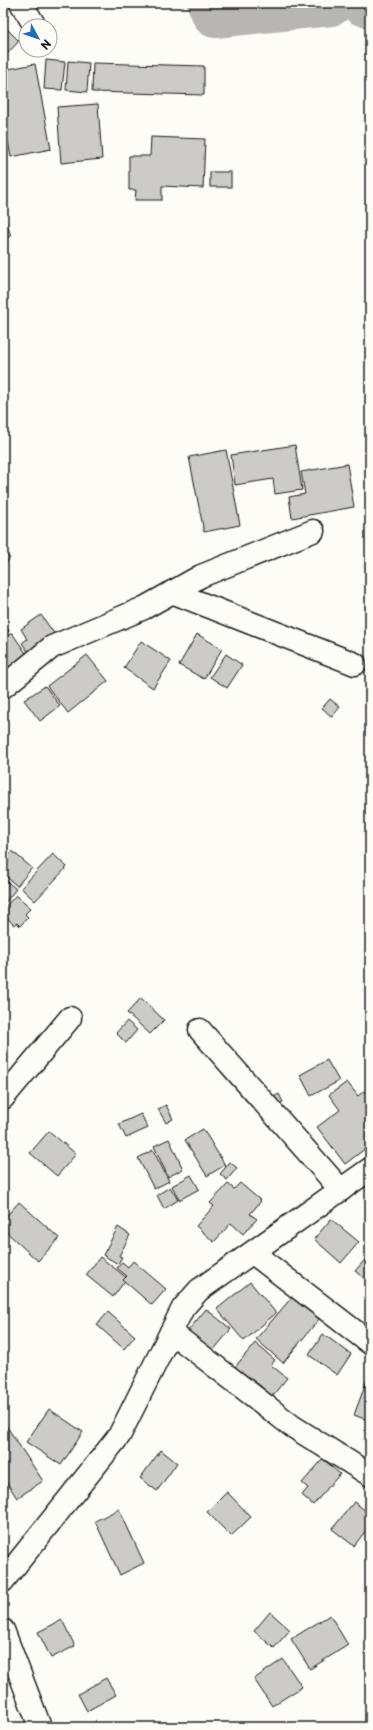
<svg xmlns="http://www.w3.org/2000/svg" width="373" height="1730" font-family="'Playpen Sans',sans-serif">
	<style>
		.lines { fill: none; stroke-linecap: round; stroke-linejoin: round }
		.river { stroke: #b7b6b2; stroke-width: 46 }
		.building { fill: #cccbc8; stroke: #1c1c1c }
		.minor-casing { stroke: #1c1c1c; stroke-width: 25 }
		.minor { stroke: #fdfcf7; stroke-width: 22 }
	</style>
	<rect width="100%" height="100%" fill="#fdfcf7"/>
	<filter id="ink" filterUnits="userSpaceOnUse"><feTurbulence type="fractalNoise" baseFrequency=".025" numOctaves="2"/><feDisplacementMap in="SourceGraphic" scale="8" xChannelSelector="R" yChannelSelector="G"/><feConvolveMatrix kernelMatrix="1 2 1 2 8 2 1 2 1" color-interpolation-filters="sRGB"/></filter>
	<g filter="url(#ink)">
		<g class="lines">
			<g class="river">
				<polyline points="210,3 215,15 331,3"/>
				<polyline points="363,3 370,4"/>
			</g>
		</g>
		<g class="building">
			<polygon points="3,25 19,41 7,54 3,50"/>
			<polygon points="46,60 65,62 62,90 44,89"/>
			<polygon points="68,61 89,63 87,92 66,90"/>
			<polygon points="93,63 204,66 204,95 92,92"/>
			<polygon points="35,64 51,149 11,157 3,116 3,70"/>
			<polygon points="98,104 102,159 61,163 57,107"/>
			<polygon points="151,137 205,139 203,188 162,186 162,200 135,200 136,190 129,190 129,156 150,156"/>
			<rect x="210" y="172" width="21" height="15"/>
			<polygon points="3,213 11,236 3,239"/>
			<polygon points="295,445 302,490 275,494 273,479 235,485 231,455"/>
			<polygon points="226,450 240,525 204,532 189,457"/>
			<polygon points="347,464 354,507 292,518 289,497 305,494 301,472"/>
			<polygon points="3,552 10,558 3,567"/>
			<polygon points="41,615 56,636 30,654 22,643 27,639 21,629"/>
			<polygon points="3,621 9,631 3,635"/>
			<polygon points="12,633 28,656 3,673 3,639"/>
			<polygon points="197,634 222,649 204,679 179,665"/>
			<polygon points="141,641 171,661 153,688 124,668"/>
			<polygon points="226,654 242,665 227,688 210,677"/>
			<polygon points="87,655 108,681 68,713 47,686"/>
			<polygon points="45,686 60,706 40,721 24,700"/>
			<polygon points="330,699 340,707 332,717 322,708"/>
			<polygon points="12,851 32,868 17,886 3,874 3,862"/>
			<polygon points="53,854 67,867 35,901 21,888"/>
			<polygon points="3,878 16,889 3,905"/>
			<polygon points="16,895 31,908 25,914 28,917 20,926 17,923 14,925 3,914 3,909"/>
			<polygon points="141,998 164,1020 150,1034 127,1013"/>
			<polygon points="127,1021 137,1030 126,1043 116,1033"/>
			<polygon points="327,1060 339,1081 311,1096 300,1075"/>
			<polygon points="347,1082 358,1096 364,1091 370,1099 370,1145 345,1164 317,1127 340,1110 329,1095"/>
			<polygon points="279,1094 283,1102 273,1107 270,1099"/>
			<polygon points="166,1105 173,1119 166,1123 158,1109"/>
			<polygon points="141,1114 148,1128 126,1138 119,1124"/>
			<polygon points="203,1129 225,1165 207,1176 185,1140"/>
			<polygon points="49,1131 76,1154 57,1176 30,1153"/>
			<polygon points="169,1139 183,1169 168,1177 154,1146"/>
			<polygon points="153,1150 169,1181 154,1189 138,1158"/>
			<polygon points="230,1162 237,1168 227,1180 220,1174"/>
			<polygon points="191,1175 199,1189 179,1200 172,1186"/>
			<polygon points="240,1183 261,1201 250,1214 257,1219 243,1234 231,1223 214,1242 196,1226 214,1206 210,1203 228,1184 234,1189"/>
			<polygon points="170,1187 178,1200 164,1209 157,1195"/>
			<polygon points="19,1202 59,1238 38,1261 3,1229 3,1220"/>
			<polygon points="331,1219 359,1242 341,1263 314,1239"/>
			<polygon points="118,1227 130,1235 119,1256 122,1257 118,1264 103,1255"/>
			<polygon points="369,1255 370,1256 370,1283 355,1271"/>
			<polygon points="100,1257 127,1278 113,1297 86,1275"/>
			<polygon points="133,1261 166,1289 152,1305 123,1280 127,1276 117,1268 122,1262 128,1267"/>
			<polygon points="250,1282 276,1313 244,1341 217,1309"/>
			<polygon points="293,1296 319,1319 283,1363 256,1339"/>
			<polygon points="206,1309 231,1329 212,1352 187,1332"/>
			<polygon points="108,1312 135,1336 124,1349 97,1325"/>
			<polygon points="323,1334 351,1354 337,1375 309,1355"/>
			<polygon points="255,1343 275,1360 271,1365 287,1378 269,1400 260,1393 264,1389 257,1383 251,1390 231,1372"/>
			<polygon points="368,1377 370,1377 370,1421 354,1415"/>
			<polygon points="49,1409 83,1432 61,1465 26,1442"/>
			<polygon points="3,1421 43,1481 17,1498 3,1477"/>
			<polygon points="161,1450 177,1463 157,1491 140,1478"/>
			<polygon points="323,1459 340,1474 313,1505 302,1495 308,1488 302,1483"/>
			<polygon points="227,1492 251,1517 231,1536 207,1512"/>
			<polygon points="354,1502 370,1514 370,1525 354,1546 332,1529"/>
			<polygon points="119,1509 144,1563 120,1575 95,1521"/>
			<polygon points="270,1612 290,1630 274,1648 254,1631"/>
			<polygon points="330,1615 348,1645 310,1669 291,1639"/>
			<polygon points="62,1620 75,1646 51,1658 38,1632"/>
			<polygon points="283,1659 302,1687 272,1706 254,1679"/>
			<polygon points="106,1678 116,1695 87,1711 78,1694"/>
		</g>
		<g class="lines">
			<defs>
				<g id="minor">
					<polyline points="21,3 35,26"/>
					<polyline points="172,592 355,664"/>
					<polyline points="3,687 52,647 144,608 201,576 313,531"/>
					<polyline points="200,1030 341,1190"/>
					<polyline points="3,1098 70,1018"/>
					<polyline points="253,1253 370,1343"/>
					<polyline points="171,1332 292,1426 370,1475"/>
					<polyline points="3,1581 119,1436 183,1308 199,1290 370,1169"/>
					<polyline points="3,1630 40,1727"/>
				</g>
			</defs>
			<use href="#minor" class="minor-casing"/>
			<use href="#minor" class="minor"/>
		</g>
	</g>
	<rect width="373" height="1730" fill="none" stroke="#fdfcf7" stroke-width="16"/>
	<rect x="8" y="8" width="357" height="1714" fill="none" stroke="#1c1c1c" stroke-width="1.5" filter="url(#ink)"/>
	<g transform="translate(38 38) rotate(130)"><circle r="19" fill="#fdfcf7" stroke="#a3a29f"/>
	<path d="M0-3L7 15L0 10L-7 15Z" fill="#1f6fb2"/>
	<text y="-6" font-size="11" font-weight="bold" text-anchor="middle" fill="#1c1c1c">N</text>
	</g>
</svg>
